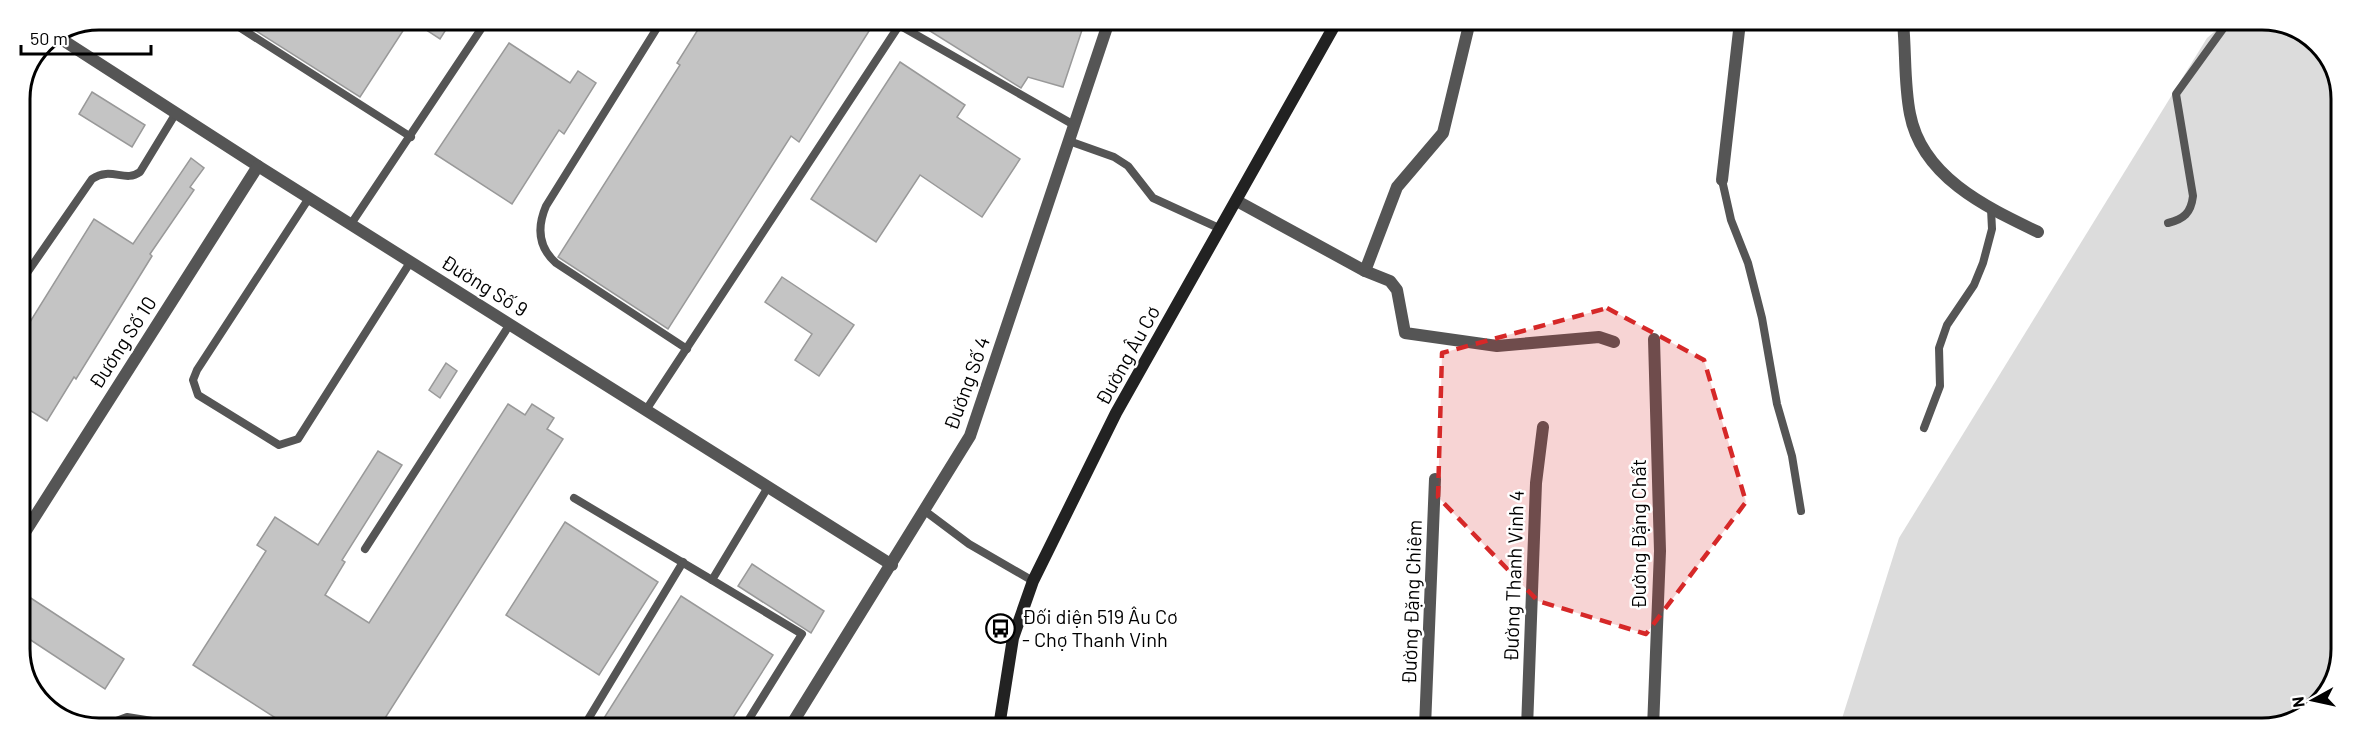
<svg xmlns="http://www.w3.org/2000/svg" width="2361" height="748" font-family="Barlow,sans-serif">
	<style>
		.green { fill: #dcdcdc }
		.building { fill: #c4c4c4; stroke: #999; stroke-width: 1.5 }
		.lines { fill: none; stroke-linecap: round; stroke-linejoin: round }
		.service { stroke: #555; stroke-width: 8 }
		.minor { stroke: #555; stroke-width: 12 }
		.tertiary { stroke: #555; stroke-width: 12 }
		.secondary { stroke: #222; stroke-width: 12 }
		.marked { fill: #d62828; fill-opacity: 0.2; stroke: #d62828; stroke-width: 4.5; stroke-dasharray: 12 8; stroke-linejoin: round }
		.labels { text-anchor: middle; dominant-baseline: central; stroke-width: 5; stroke-linejoin: round; paint-order: stroke }
		.street-label { font-size: 20px; fill: #000; stroke: #fff }
		.poi-label { font-size: 20px; fill: #000; stroke: #fff; text-anchor: start }
		.rim { fill: none; stroke: #000; stroke-width: 3 }
	</style>
	<rect width="100%" height="100%" fill="#fff"/>
	<polygon class="green" points="2226,22 2283,22 2325,50 2341,93 2339,670 2311,712 2263,728 1839,728 1899,538 2207,38"/>
	<g class="building">
		<polygon points="239,20 410,20 360,97"/>
		<polygon points="411,20 452,20 440,39"/>
		<polygon points="704,20 876,20 799,142 791,136 668,329 558,257 680,65 677,63"/>
		<polygon points="914,21 1085,21 1063,87 1028,77 1021,88"/>
		<polygon points="509,43 570,83 578,71 596,83 564,134 559,130 512,204 435,154"/>
		<polygon points="900,62 965,105 957,117 1020,159 982,217 920,175 876,242 811,199"/>
		<polygon points="92,92 145,125 132,147 79,114"/>
		<polygon points="191,158 204,168 190,187 194,190 150,254 152,256 76,379 74,377 47,421 20,404 20,338 94,219 133,244"/>
		<polygon points="782,277 854,325 819,376 795,360 812,334 765,302"/>
		<polygon points="446,363 457,371 440,398 429,390"/>
		<polygon points="508,404 525,415 532,404 554,418 547,429 563,439 380,726 288,726 193,665 266,551 257,545 275,517 318,545 378,451 402,465 342,560 345,562 325,595 369,623"/>
		<polygon points="565,522 658,582 599,675 506,615"/>
		<polygon points="752,564 824,611 811,633 738,586"/>
		<polygon points="20,591 124,659 105,689 20,633"/>
		<polygon points="681,596 773,655 727,727 599,726"/>
	</g>
	<g class="lines">
		<g class="service">
			<polyline points="228,20 411,137"/>
			<path d="M662,20L546,206C537,227 538,247 556,263L687,349"/>
			<polyline points="899,25 1074,125"/>
			<polyline points="1069,141 1114,157 1128,166 1153,198 1221,229"/>
			<polyline points="1722,180 1731,220 1748,263 1762,318 1777,404 1792,456 1801,511"/>
			<polyline points="309,198 197,370 193,380 198,395 279,445 298,439 411,261"/>
			<path d="M2168,223C2184,219 2191,213 2193,196L2176,94L2228,22"/>
			<polyline points="351,224 487,20"/>
			<path d="M20,283L92,179C111,166 125,183 140,172L176,113"/>
			<polyline points="646,410 902,21"/>
			<polyline points="1924,428 1940,386 1939,348 1947,325 1974,285 1983,263 1992,229 1991,209"/>
			<polyline points="574,498 712,580"/>
			<polyline points="925,511 969,544 1033,581"/>
			<polyline points="365,549 510,324"/>
			<polyline points="795,719 805,727"/>
			<polyline points="103,726 127,717 184,726"/>
			<polyline points="584,726 683,562"/>
			<polyline points="744,727 802,634 712,580 768,487"/>
		</g>
		<g class="minor">
			<path d="M1903,22C1906,53 1904,84 1910,114C1922,177 1986,207 2038,232"/>
			<polyline points="58,37 258,166 892,565"/>
			<polyline points="1722,180 1740,22"/>
			<polyline points="1237,201 1365,271 1390,281 1397,290 1405,333 1497,346 1599,337 1614,342"/>
			<polyline points="1365,271 1397,187 1443,133 1470,21"/>
			<polyline points="20,540 258,166"/>
			<polyline points="1425,727 1435,479"/>
			<polyline points="1527,728 1536,483 1543,427"/>
			<polyline points="1653,728 1660,551 1654,339"/>
		</g>
		<polyline class="tertiary" points="790,727 970,436 1109,21"/>
		<polyline class="secondary" points="999,727 1013,638 1033,581 1116,413 1337,21"/>
	</g>
	<path class="marked" d="M1607,308L1704,360L1746,502L1646,634L1538,601L1438,497L1442,353Z"/>
	<defs>
		<symbol id="bus-ring" viewBox="-11 -11 22 22"><circle r="9.5" fill="#fff" stroke="#000" stroke-width="1.5"/><path d="M-5-6H5V4H4V6H2V4H-2V6H-4V4H-5ZM-3.5-4V0h7V-4ZM-3.5 1.2v1.5H-2V1.2ZM2 1.2v1.5H3.5V1.2Z" fill="#000"/></symbol>
	</defs>
	<g fill-rule="evenodd">
		<use href="#bus-ring" x="984" y="612" width="33" height="33"/>
	</g>
	<g class="labels">
		<g class="street-label">
			<text transform="translate(485 285) rotate(32)">Đường Số 9</text>
			<text transform="translate(122 342) rotate(-57)">Đường Số 10</text>
			<text transform="translate(1127 355) rotate(-61)">Đường Âu Cơ</text>
			<text transform="translate(966 383) rotate(-70)">Đường Số 4</text>
			<text transform="translate(1638 534) rotate(-90)">Đường Đặng Chất</text>
			<text transform="translate(1513 576) rotate(-88)">Đường Thanh Vinh 4</text>
			<text transform="translate(1411 602) rotate(-88)">Đường Đặng Chiêm</text>
		</g>
		<g class="poi-label">
			<text x="1022" y="616">Đối diện 519 Âu Cơ<tspan x="1022" dy="23">- Chợ Thanh Vinh</tspan></text>
		</g>
	</g>
	<path d="M0 0H2361V748H0ZM99 30H2262A69 69 0 0 1 2331 99V649A69 69 0 0 1 2262 718H99A69 69 0 0 1 30 649V99A69 69 0 0 1 99 30Z" fill="#fff" fill-rule="evenodd"/>
	<path class="rim" d="M99 30H2262A69 69 0 0 1 2331 99V649A69 69 0 0 1 2262 718H99A69 69 0 0 1 30 649V99A69 69 0 0 1 99 30Z"/>
	<g transform="translate(2313 700) rotate(262)" stroke="#ffffff" stroke-width="4.5" paint-order="stroke">
	<path d="M0-4.5L10 22L0 15L-10 22Z" fill="#000000"/>
	<text y="-9" font-size="16" font-weight="bold" text-anchor="middle" fill="#000000">N</text>
	</g>
	<path d="M21 45v9h130v-9" fill="none" stroke="#000000" stroke-width="3"/>
	<text x="30" y="45" font-size="18" fill="#000000" stroke="#ffffff" stroke-width="4.5" paint-order="stroke">50 m</text>
</svg>
